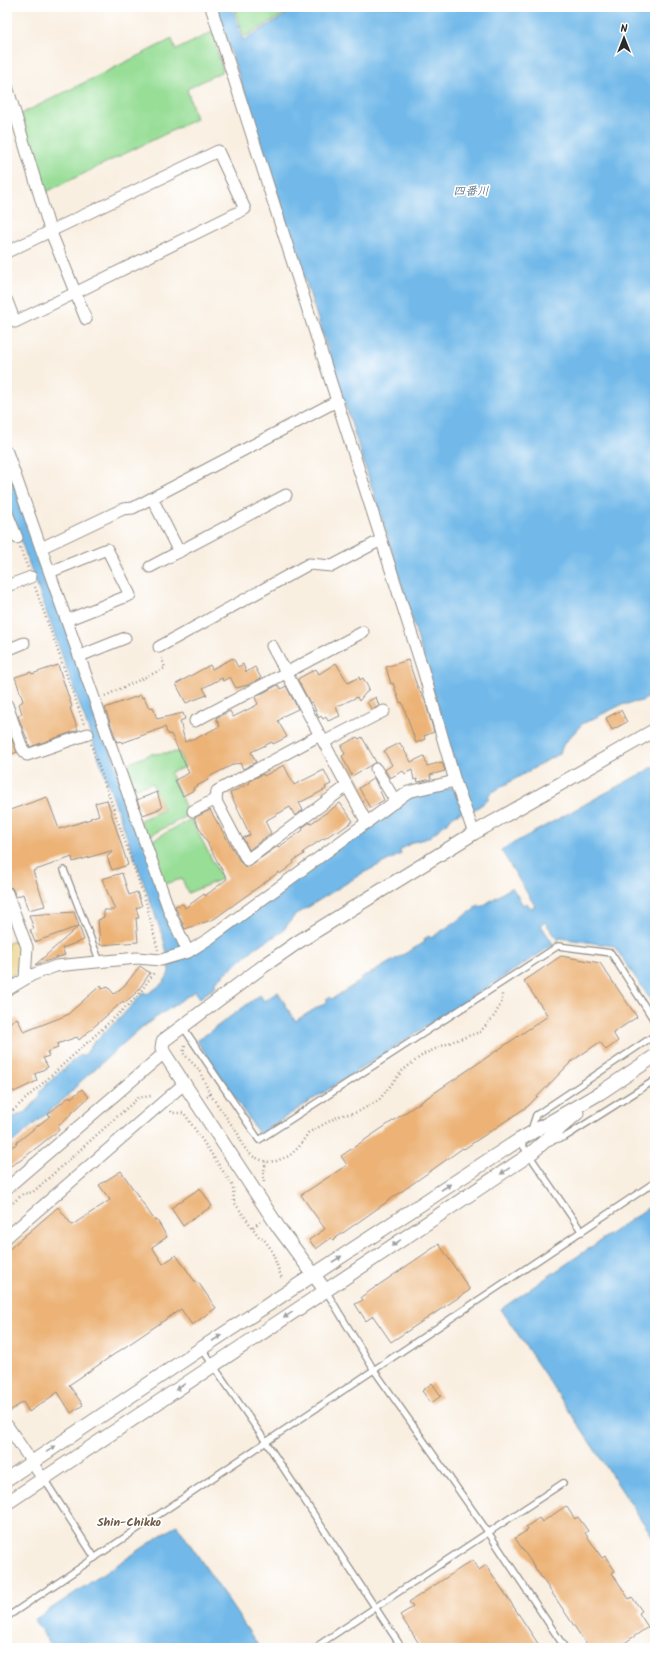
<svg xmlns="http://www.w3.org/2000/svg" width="662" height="1655" font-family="Kalam,'Klee One',sans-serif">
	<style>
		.green { fill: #98de97; stroke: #628461 }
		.sand { fill: #eeda9e; stroke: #8c8264 }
		.water { fill: #72b9e9; stroke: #4e728a }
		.building { fill: #ecb276 }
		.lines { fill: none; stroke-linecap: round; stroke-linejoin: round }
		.service-casing { stroke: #928d86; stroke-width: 8 }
		.minor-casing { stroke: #928d86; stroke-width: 13 }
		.tertiary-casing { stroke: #928d86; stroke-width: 15 }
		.path { stroke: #928d86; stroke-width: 2.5; stroke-dasharray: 1 3; stroke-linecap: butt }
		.service { stroke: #fff; stroke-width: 5.5 }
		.minor { stroke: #fff; stroke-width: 11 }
		.tertiary { stroke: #fff; stroke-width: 13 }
		.oneway { fill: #a0a0a0 }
		.labels { text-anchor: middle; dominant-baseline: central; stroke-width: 3.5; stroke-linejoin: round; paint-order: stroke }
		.water-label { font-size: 12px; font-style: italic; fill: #445d6e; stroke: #fff }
		.neighbourhood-label { font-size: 12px; font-weight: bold; fill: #6f5a45; stroke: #fff }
	</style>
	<rect width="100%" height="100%" fill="#fff"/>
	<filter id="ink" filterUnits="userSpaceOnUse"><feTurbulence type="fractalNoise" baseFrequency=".025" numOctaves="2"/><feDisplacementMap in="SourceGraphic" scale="8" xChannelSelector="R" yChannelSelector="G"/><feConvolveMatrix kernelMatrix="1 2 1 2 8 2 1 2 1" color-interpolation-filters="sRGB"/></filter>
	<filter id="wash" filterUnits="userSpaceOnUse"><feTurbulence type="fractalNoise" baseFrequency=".012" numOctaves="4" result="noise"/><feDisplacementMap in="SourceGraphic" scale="16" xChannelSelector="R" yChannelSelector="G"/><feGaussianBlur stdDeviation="0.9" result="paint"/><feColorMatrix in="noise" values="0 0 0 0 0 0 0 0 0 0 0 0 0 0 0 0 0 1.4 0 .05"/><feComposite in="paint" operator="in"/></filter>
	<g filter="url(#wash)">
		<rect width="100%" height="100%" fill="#f9efe1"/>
		<g class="green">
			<polygon points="234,7 296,7 244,37"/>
			<polygon points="212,32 223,71 187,89 196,119 46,192 21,114 172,39 176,50"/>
			<polygon points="179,752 185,767 170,773 189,815 147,837 140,820 163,810 152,783 131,790 122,766 151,754"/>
			<polygon points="191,819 222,879 188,893 182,879 164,884 149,842"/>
		</g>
		<path class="sand" d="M20,938C26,955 24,970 7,978V944Z"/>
		<g class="water">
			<path d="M216,7H232L243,40L299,7H655V687L652,689L653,695L642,701L621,705L582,724L563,745L560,753L489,794L488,800L474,810L469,808L453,816L449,821L428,838L413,842L400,850L401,854L361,874L294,916L282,932L256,947L214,983L217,986L200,998L195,991L142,1027L80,1082L66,1097L7,1147V1123L9,1119L26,1112L39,1098L40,1091L62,1070L65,1071V1068L69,1064L79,1056L85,1055L94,1042L120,1018L144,992L147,994C178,976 170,967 163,937L7,502V466L186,957L412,794L448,789L461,784L387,535L282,207Z"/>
			<polygon points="655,766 655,1006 614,946 560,938 558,940 545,922 541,925 553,944 550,947 259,1134 197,1041 260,995 264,1001 278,992 295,1021 328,1001 326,999 330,997 332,999 362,980 361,978 367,974 368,975 425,942 424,939 429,936 431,938 475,909 475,907 479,905 481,907 512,887 523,905 527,903 531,908 535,906 501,850"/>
			<polygon points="655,1203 655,1540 501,1309"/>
			<polygon points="177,1525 260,1648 53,1648 34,1620"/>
		</g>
		<g id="blocks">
			<g class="building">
				<polygon points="233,658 238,667 243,664 246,672 255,667 261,678 248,685 236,688 230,677 223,681 222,678 203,688 207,695 186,703 176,684 210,665 212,669"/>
				<polygon points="408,660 417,686 425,701 434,732 424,736 425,739 416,743 402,702 400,703 393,683 391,684 386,667"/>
				<polygon points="336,663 348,683 359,677 360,680 363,678 369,689 359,701 357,697 336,707 340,716 328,721 326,717 323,719 321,716 319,718 312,702 310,703 298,680 299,678 316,669 319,674"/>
				<polygon points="58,665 72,707 70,708 78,730 30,747 18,716 22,714 19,704 23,701 15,677 31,672 32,674"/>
				<polygon points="278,685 281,689 286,686 298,709 281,717 282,718 278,721 287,737 273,744 272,742 251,752 256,762 243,769 240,763 237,764 236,763 207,778 208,780 193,788 194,790 183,796 175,780 189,773 171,734 169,735 168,733 167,733 165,727 122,743 121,741 117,742 105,708 141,695 142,698 144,697 149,708 153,707 157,719 183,713 185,719 180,721 185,742 194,738 195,739 220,726 216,718 230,711 233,717 255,706 258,704 255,697"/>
				<polygon points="376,697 379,706 372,710 367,702"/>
				<polygon points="621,710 627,722 612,730 606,718"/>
				<polygon points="11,737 17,752 7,756 7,738"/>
				<polygon points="357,737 359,739 362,737 376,762 352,776 342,756 345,754 341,746"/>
				<polygon points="400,743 411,762 424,756 427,766 442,762 445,771 430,775 431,779 418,782 417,779 414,780 412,770 405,774 403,771 390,778 385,770 392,765 384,751"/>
				<polygon points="284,765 294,785 324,770 331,784 325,787 326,789 299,803 303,810 295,816 290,807 265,821 271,833 249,850 243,838 250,835 230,793 250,783 249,781 263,774 264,776"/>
				<polygon points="374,778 384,800 370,808 359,788"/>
				<polygon points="157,792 162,808 143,815 137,800"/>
				<polygon points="47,797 59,829 91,819 90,818 99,815 95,803 107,800 128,865 112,870 107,857 114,850 73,862 72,857 33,871 45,906 28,910 23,894 16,897 12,888 7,886 7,811"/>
				<polygon points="340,803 353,821 338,832 337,830 324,839 324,838 303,852 304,854 293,861 294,863 280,874 279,872 214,919 185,929 175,906 183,904 185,908 204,894 205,896 227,879 194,818 210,810 241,863 244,866 248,867 278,846 279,847 303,830 302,828 310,822 310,824"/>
				<polygon points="122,873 129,895 137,892 142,906 136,908 139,918 136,918 138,942 100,945 98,920 101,919 101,918 104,917 104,910 115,910 102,879"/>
				<polygon points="74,912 79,926 35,942 30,930 34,929 29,915"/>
				<polygon points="79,926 84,940 62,948 65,955 35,965"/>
				<polygon points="561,956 600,963 637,1017 613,1033 618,1041 606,1050 600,1042 572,1061 528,1106 464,1149 463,1148 333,1240 331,1238 316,1249 309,1240 325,1229 301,1195 347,1165 341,1156 548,1016 524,981"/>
				<polygon points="140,966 150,973 137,992 124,1003 123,1001 79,1040 77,1037 57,1044 58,1048 47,1052 49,1056 43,1058 48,1067 35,1074 37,1081 14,1092 13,1090 7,1093 7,1024 17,1018 24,1032 67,1015 101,985 102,989 108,987 114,994 125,985"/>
				<polygon points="82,1089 89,1097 57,1127 59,1130 21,1160 7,1168 7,1149 17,1144 16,1143 50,1116 48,1114 70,1096 71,1098"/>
				<polygon points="121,1171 155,1221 157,1220 167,1237 152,1247 163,1264 176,1255 196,1283 198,1282 216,1308 192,1325 181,1309 69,1385 83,1405 71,1413 58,1392 29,1412 23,1402 7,1413 7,1251 58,1207 72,1225 110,1200 99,1185"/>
				<polygon points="200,1188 212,1206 183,1226 171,1208"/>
				<polygon points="439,1244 470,1290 391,1342 373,1316 366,1321 355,1304 363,1300 361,1297"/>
				<polygon points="432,1383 441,1396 431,1403 422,1391"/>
				<polygon points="566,1506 575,1519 578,1517 588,1531 585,1533 602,1558 605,1556 615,1571 612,1573 629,1599 632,1597 642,1611 639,1613 648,1627 623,1644 626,1648 589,1648 515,1538 528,1530 526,1527 539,1518 542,1522"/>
				<polygon points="473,1560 479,1570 486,1565 541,1648 422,1648 400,1615 413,1607 409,1602"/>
			</g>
		</g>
	</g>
	<g filter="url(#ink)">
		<use href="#blocks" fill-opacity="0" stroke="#928d86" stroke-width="1"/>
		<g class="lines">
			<defs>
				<g id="service">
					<polyline points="64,870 100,962"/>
					<polyline points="183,1027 259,1140 558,946 611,953 655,1022"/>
					<polyline points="531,1130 536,1115 655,1035"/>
					<polyline points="519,1140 582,1232"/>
					<polyline points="551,1141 565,1137 655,1080"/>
					<polyline points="326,1291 374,1370 488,1532 565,1648"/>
					<polyline points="202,1349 266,1442 402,1648"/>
					<polyline points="44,1479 95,1558"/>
					<polyline points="7,1617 266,1442 655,1182"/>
					<polyline points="320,1644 563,1483"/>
				</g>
				<g id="minor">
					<polyline points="211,7 423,670 455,781 474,833"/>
					<polyline points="7,86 50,230 86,319"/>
					<polyline points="7,252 218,151 245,209 75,293 15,322 7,301"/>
					<polyline points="7,452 170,913 188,952"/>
					<polyline points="152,498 179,552"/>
					<polyline points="7,513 17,538"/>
					<polyline points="41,548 123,509 133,508 337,401"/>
					<polyline points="150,567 286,495"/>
					<polyline points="50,572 107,549 130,595 67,620"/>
					<polyline points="7,586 31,577"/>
					<polyline points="272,646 367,823"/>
					<polyline points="159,647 309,564 332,566 381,540"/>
					<polyline points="7,650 24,643"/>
					<polyline points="80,656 125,638"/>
					<polyline points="7,705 22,748 27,755 88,734"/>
					<polyline points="195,721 363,632"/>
					<polyline points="320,735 217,791 216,801 247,860 347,786"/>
					<polyline points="324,742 384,711"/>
					<polyline points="376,769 396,802"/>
					<polyline points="193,811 216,799"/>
					<polyline points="7,893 27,947 25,979"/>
					<polyline points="7,990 32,975 56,966 137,958 161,960 188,952 210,938 408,792 455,781"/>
					<polyline points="7,1188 164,1053"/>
					<polyline points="7,1237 185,1083"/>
					<polyline points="7,1425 43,1479"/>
				</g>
				<g id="tertiary">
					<polyline points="325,1290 279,1228 164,1053 162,1048 163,1041 265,965 298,942 474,833 655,730"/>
					<polyline points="7,1479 202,1348 519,1140 600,1093 655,1056"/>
					<polyline points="7,1503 529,1155 577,1113"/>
				</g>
			</defs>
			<use href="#service" class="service-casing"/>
			<use href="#minor" class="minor-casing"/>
			<use href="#tertiary" class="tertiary-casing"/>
			<g class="path">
				<polyline points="20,548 28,568"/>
				<polyline points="35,587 84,724"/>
				<polyline points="105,696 165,668 162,658"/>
				<polyline points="91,744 146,902 158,950"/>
				<polyline points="185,1046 183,1053 199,1070 210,1094"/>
				<polyline points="207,1096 210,1094 238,1134 243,1146 252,1156 266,1162 276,1161 289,1156 299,1147 308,1133 339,1116 358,1112 379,1100 402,1071 424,1054 451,1042 480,1032 495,1015 502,1001 502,993"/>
				<polyline points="171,1111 172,1113 184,1113 233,1186 234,1202 259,1237 263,1238 271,1249 282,1279"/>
				<polyline points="7,1116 137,997 155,971"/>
				<polyline points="264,1182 263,1175 266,1162"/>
				<polyline points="7,1208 23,1194 33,1192 138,1098 151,1096"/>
				<polyline points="253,1227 260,1222"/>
			</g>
			<use href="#service" class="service"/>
			<use href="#minor" class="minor"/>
			<use href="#tertiary" class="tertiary"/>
		</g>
		<defs><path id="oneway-solid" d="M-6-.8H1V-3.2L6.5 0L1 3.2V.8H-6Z"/></defs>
		<g class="oneway">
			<use href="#oneway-solid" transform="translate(505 1171) rotate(146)"/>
			<use href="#oneway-solid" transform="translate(446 1187) rotate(-33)"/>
			<use href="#oneway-solid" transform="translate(396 1243) rotate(146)"/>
			<use href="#oneway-solid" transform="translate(337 1259) rotate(-33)"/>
			<use href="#oneway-solid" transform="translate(288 1315) rotate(146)"/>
			<use href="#oneway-solid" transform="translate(217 1338) rotate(-33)"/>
			<use href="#oneway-solid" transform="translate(180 1387) rotate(146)"/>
			<use href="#oneway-solid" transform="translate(51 1449) rotate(-34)"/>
		</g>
	</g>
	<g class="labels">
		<g class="water-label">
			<text x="471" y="191">四番川</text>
		</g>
		<g class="neighbourhood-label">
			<text x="129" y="1522">Shin-Chikko</text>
		</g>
	</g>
	<rect width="662" height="1655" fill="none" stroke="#fff" stroke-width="24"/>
	<g transform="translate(624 38)" stroke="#ffffff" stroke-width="3" paint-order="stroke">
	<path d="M0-3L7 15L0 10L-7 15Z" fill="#2b2b2b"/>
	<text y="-6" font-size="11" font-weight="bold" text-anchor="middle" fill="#2b2b2b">N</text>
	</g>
</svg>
